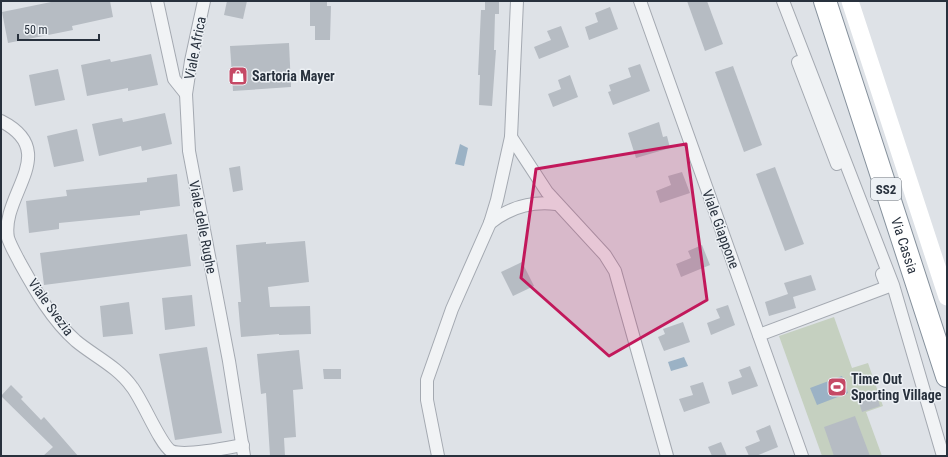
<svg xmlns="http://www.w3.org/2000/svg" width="948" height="457" font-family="'Roboto Condensed',sans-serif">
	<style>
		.green { fill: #c5d0c0 }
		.water { fill: #9bb2c5 }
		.building { fill: #b6bcc3 }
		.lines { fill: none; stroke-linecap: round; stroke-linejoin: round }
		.street-casing { stroke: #a4a9b1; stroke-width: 14 }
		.highway-casing { stroke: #86919c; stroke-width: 24 }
		.street { stroke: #f1f3f5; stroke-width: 12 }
		.secondary { stroke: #fff; stroke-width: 17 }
		.highway { stroke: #fff; stroke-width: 22 }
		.marked { fill: #c2185b; fill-opacity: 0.2; stroke: #c2185b; stroke-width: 3; stroke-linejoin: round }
		.labels { text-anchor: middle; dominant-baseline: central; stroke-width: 3; stroke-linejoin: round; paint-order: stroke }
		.shield { fill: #edf1f5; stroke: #636b74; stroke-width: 1 }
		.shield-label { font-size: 13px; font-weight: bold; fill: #28313d }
		.street-label { font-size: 14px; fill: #28313d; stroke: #edf1f5 }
		.poi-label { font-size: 14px; font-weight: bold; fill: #28313d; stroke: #edf1f5; text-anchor: start }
	</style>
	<rect width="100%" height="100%" fill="#dee2e7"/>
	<polygon class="green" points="834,317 852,368 868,363 883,406 866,412 882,456 822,456 779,336"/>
	<g class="water">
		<polygon points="460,144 468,148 464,166 455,164"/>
		<polygon points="684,357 688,366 671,371 668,362"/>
		<polygon points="842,376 848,393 817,405 810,388"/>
	</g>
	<g class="building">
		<polygon points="56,1 110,1 113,17 72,26 73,30 8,43 2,12"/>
		<polygon points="227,1 247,1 243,19 224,15"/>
		<polygon points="310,1 327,1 327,6 331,6 330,40 315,40 315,26 310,26"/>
		<polygon points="485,1 499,1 499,14 495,14 494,50 496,50 492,106 479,105 480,75 478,75 481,10 485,10"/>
		<polygon points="687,1 707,1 723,44 705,51"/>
		<polygon points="610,7 618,29 589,40 585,27 598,22 595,13"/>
		<polygon points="561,26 569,47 539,59 534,47 551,40 547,31"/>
		<polygon points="289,43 291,87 233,91 230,46"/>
		<polygon points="151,54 158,85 128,91 128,88 87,96 81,65 110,59 111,62"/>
		<polygon points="640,64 650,91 613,105 608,92 611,91 609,85 631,77 628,68"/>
		<polygon points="733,66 762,145 744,152 715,72"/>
		<polygon points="58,69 65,100 35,106 29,75"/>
		<polygon points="570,75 578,97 553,107 548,94 561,89 558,80"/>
		<polygon points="165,113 172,144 142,151 141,146 99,156 92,124 122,118 123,122"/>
		<polygon points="659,122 663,137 667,136 670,148 636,158 628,133"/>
		<polygon points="77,129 84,161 54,167 47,136"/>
		<polygon points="240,166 243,190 233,192 229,168"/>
		<polygon points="775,167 804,244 785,251 756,174"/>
		<polygon points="682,172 690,193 660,203 656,191 671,185 668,176"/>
		<polygon points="177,174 180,206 140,211 140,215 59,223 59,229 29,233 26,201 67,196 66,190 147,182 147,178"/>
		<polygon points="187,234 191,266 44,285 40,253"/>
		<polygon points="305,241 309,282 268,287 270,307 310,306 311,334 279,335 279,334 241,337 238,302 241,302 236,245 266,242 266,244"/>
		<polygon points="702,245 710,265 681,277 676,264 691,258 688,251"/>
		<polygon points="522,262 534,286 513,296 501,272"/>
		<polygon points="811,275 816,290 793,297 796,308 769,316 765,302 788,294 784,283"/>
		<polygon points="192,295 195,326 165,330 162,298"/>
		<polygon points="129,302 133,334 103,337 100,306"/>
		<polygon points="728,305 735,325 711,335 707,323 720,318 716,309"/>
		<polygon points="683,322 690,342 664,351 658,337 665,334 663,329"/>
		<polygon points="207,347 222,433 175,440 159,354"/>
		<polygon points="299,350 303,389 293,390 296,437 284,438 285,456 270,456 266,393 261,394 257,354"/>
		<polygon points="750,366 758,386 732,395 728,382 742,377 739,370"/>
		<polygon points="323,369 341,369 341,379 324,379"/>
		<polygon points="703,382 710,403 684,412 679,399 693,395 690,386"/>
		<polygon points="11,385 23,397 21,399 41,420 44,417 78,456 43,456 53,447 1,396"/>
		<polygon points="876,393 880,406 862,412 858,399"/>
		<polygon points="855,416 870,456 834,456 824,427"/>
		<polygon points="770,425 778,447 756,456 749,456 745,447 760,441 756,431"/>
		<polygon points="721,442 727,456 712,456 708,447"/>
	</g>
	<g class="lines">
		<defs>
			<g id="street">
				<polyline points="157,1 174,79 186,94"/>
				<polyline points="204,1 191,61 186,94 189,151 229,361 244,456"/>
				<polyline points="640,1 802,456"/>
				<polyline points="783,1 893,285 943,456"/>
				<polyline points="798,62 837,164"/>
				<path d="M1,121C62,152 0,195 8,238C11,247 16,255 20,263C35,290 52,320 76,341C94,356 118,367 132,387C143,401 160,444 171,451C185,457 226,448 243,445"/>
				<polyline points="511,137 547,192 605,255 615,271 667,456"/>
				<path d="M490,223C510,207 531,201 556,204"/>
				<polyline points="759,335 887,287 882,274"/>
				<polyline points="438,456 427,400 427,380 452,309 490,223 497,200 511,137 517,1"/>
			</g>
			<g id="highway">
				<path id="s1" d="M825,1L947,376"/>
			</g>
		</defs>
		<use href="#street" class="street-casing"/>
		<use href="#highway" class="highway-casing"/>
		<use href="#street" class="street"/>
		<polyline class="secondary" points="850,1 947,297"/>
		<use href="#highway" class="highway"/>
	</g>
	<path class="marked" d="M686,144L707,300L609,356L521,278L536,169Z"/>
	<defs>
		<symbol id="shop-square" viewBox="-11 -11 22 22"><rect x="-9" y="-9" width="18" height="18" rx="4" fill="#c54965" stroke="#edf1f5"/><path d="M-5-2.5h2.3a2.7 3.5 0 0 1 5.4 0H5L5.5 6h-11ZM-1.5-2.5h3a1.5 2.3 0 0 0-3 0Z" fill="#fff"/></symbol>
		<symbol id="stadium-square" viewBox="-11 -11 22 22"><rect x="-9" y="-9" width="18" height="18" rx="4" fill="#c54965" stroke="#edf1f5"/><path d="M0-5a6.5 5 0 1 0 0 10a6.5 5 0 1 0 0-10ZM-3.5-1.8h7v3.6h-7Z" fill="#fff"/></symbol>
	</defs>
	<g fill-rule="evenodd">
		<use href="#shop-square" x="227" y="65" width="22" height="22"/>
		<use href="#stadium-square" x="826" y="376" width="22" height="22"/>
	</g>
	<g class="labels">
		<rect class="shield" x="871" y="178" width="30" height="22" rx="3"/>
		<g class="shield-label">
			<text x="886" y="189">SS2</text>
		</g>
		<g class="street-label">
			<text transform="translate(195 48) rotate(-79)">Viale Africa</text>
			<text transform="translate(203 227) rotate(79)">Viale delle Rughe</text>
			<text transform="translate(721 229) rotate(70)">Viale Giappone</text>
			<text stroke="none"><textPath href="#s1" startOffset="257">Via Cassia</textPath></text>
			<text transform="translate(51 307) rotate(54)">Viale Svezia</text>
		</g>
		<g class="poi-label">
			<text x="252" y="76">Sartoria Mayer</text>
			<text x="851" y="379">Time Out<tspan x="851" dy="16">Sporting Village</tspan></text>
		</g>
	</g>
	<rect width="948" height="457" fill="none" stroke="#28313d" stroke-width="4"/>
	<path d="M18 34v6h81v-6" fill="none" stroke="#28313d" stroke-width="2"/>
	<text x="24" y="34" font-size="12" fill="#28313d" stroke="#edf1f5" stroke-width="3" paint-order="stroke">50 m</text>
</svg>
